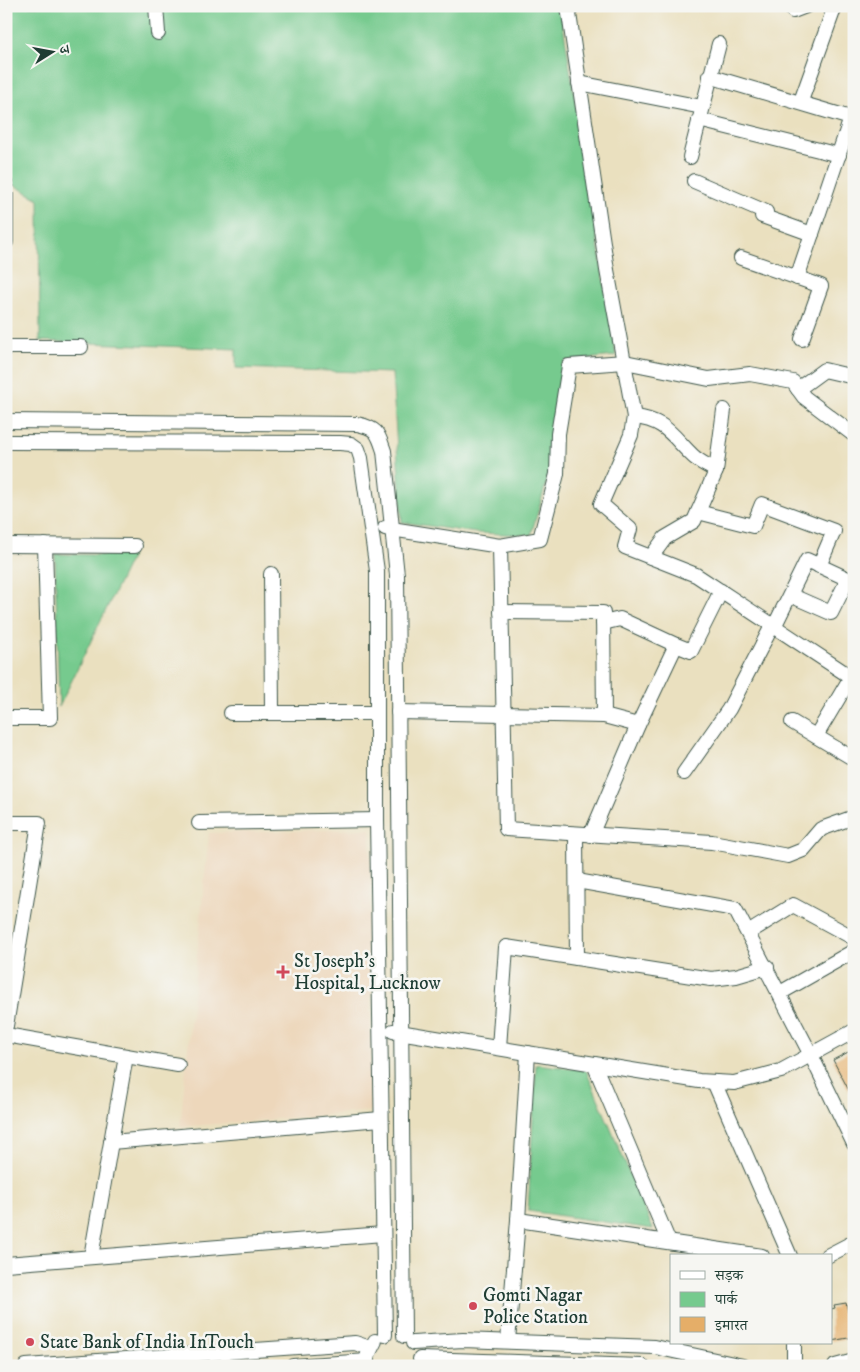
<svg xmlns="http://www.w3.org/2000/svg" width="860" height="1372" font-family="'IM FELL DW Pica','Noto Serif Devanagari',serif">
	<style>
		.built { fill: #edd7bb }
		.green { fill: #76ca8e; stroke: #4a8461 }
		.building { fill: #e5ae68 }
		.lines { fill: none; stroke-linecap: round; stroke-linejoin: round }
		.minor-casing { stroke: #3d5549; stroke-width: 16 }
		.minor { stroke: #fff; stroke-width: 14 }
		.poi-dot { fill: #d1495b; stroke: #f6f6f2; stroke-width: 2 }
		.labels { text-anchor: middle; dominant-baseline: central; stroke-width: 5; stroke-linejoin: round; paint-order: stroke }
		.poi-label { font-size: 19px; fill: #1f3d34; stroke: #f6f6f2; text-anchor: start }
	</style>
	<rect width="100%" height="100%" fill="#f6f6f2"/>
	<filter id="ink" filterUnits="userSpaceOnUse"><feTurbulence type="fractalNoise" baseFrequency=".02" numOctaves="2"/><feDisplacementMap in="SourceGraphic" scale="10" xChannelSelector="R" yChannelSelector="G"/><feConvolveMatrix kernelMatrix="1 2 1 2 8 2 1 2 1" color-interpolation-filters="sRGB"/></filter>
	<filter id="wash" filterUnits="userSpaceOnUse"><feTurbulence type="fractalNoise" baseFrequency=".0096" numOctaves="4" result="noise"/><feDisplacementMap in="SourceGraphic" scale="20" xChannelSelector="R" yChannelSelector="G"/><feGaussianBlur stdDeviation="1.12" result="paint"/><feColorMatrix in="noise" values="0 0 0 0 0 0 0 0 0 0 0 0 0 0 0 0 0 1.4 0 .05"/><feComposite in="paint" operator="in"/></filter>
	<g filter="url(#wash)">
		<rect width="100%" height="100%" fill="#eae0bf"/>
		<polygon class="built" points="370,829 371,1111 180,1127 209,833"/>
		<g class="green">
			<polygon points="6,6 560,6 616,356 564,361 551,435 549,474 531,535 476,533 402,522 392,373 236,368 236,349 40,341 39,199 6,181"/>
			<polygon points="55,554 132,556 59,707"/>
			<polygon points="536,1064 586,1070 653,1229 528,1211"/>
		</g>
		<g id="blocks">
			<g class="building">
				<polygon points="854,1049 854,1100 833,1060"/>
				<polygon points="846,1303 854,1337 831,1341 831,1309 835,1308 834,1305"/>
			</g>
		</g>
	</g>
	<g filter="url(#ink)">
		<use href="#blocks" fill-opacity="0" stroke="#3d5549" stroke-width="1"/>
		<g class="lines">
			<defs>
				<g id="minor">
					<polyline points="156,6 158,33"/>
					<polyline points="571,6 568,7 607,270 634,417 631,435 601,504 630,529 625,547 696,575 854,679"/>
					<polyline points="793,11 806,6"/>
					<polyline points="709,76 854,119"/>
					<polyline points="579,83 702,107"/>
					<polyline points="801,101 835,6"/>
					<polyline points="699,120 839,155"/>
					<polyline points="690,157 719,44"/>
					<polyline points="694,181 766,212 762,216 812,234"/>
					<polyline points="6,185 6,242"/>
					<polyline points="741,258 821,286 802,339"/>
					<polyline points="797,278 851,118"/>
					<polyline points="6,347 81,347"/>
					<polyline points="798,389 824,370 854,377"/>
					<path d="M634,417C666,420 672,436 693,456C699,462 709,466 716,471"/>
					<path d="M6,421L357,424C377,428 378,433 384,451L397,575L404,1336"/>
					<polyline points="6,442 340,443 351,444 358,449 361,458 377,571 377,820 385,1335"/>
					<polyline points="698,512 753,526 762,504 834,531 819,566"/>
					<polyline points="385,528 500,546 540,539 557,474 558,434 569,366 625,362 709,379 750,374 793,382 804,397 854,435"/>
					<polyline points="6,545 135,546"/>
					<polyline points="500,546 506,829 712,842 788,856 803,850 821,829 854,817"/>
					<polyline points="651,557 665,538 694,521 716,471 724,410"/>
					<polyline points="271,574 272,713"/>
					<polyline points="501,612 603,613 604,716"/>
					<polyline points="603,623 620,619 676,645"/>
					<polyline points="774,627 807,560 848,579 831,613 790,595"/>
					<polyline points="398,712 604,716 638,725"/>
					<polyline points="231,713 377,713"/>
					<polyline points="6,718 50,718 45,545"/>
					<polyline points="792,722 854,759"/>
					<polyline points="816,736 851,677"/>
					<polyline points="684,773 729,709 772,626"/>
					<polyline points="6,823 39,823 6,1026"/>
					<polyline points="199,823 377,820"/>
					<polyline points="576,835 577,958"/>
					<polyline points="591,835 638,725 676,645 691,651 721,591"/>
					<polyline points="577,881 735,909 811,1055 854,1144"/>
					<polyline points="748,933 793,905 854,938"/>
					<polyline points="780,993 854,951"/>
					<polyline points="393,1031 699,1081 734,1083 781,1071 854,1031"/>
					<polyline points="6,1035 178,1065"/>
					<polyline points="499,1048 506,947 711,979 736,976 767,967"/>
					<polyline points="594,1064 669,1242"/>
					<polyline points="714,1082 790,1256"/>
					<polyline points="111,1142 381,1119"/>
					<polyline points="518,1220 762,1256"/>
					<polyline points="827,1256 854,1242"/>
					<polyline points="91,1257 126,1056"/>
					<polyline points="6,1264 383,1234"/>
					<polyline points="508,1341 518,1220 528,1053"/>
					<polyline points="413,1343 463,1340 655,1347 743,1366"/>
					<polyline points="420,1359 642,1366"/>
					<polyline points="26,1366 355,1343 370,1348"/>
					<polyline points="293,1366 368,1361"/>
					<polyline points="368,1366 367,1357 375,1341"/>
					<polyline points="794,1366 794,1343"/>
					<polyline points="835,1366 854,1361"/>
				</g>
			</defs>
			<use href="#minor" class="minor-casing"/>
			<use href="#minor" class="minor"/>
		</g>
	</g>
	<g class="poi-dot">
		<path d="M280.5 964.5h5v5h5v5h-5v5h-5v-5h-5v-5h5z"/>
		<circle cx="473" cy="1306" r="5"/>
		<circle cx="30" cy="1342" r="5"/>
	</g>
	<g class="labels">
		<g class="poi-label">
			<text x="294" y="961">St Joseph's<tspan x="294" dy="22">Hospital, Lucknow</tspan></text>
			<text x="483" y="1295">Gomti Nagar<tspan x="483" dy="22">Police Station</tspan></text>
			<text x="40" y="1342">State Bank of India InTouch</text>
		</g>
	</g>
	<rect width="860" height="1372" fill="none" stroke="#f6f6f2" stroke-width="25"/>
	<rect x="670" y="1254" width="162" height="90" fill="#f6f6f2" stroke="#a0aca6"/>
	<rect x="680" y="1271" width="25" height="8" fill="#ffffff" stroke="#a0aca6"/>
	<text x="715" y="1280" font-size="15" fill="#1f3d34">सड़क</text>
	<rect x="680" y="1292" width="25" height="15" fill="#76ca8e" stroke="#a0aca6"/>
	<text x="715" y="1304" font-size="15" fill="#1f3d34">पार्क</text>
	<rect x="680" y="1317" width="25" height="15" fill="#e5ae68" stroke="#a0aca6"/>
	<text x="715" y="1330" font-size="15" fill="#1f3d34">इमारत</text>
	<g transform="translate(52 52) rotate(79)" stroke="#f6f6f2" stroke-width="4" paint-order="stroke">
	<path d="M0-4L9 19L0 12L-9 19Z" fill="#1f3d34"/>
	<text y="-8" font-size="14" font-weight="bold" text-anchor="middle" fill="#1f3d34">उ</text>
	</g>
</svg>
